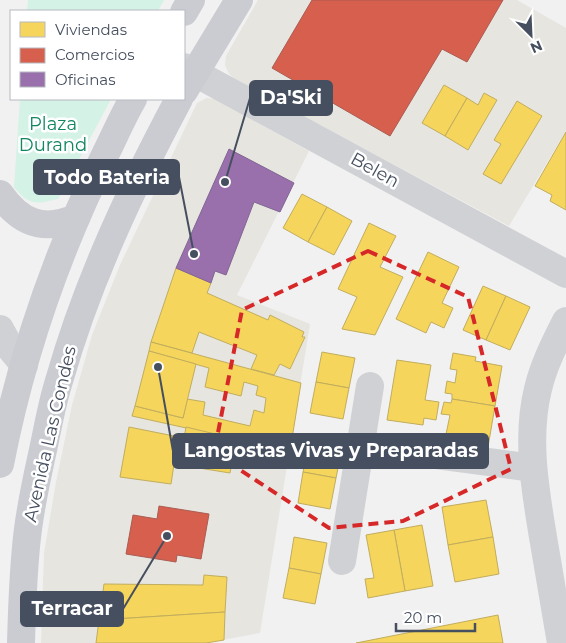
<svg xmlns="http://www.w3.org/2000/svg" width="566" height="643" font-family="Montserrat,sans-serif">
	<style>
		.commercial { fill: #e6e5df }
		.green { fill: #d4f2e5 }
		.homes { fill: #f6d55c; stroke: #c1ad5d }
		.shops { fill: #d6604d; stroke: #ab5b52 }
		.offices { fill: #9970ab; stroke: #806694 }
		.lines { fill: none; stroke-linecap: round; stroke-linejoin: round }
		.minor { stroke: #cfd1d5; stroke-width: 28 }
		.major { stroke: #caccd2; stroke-width: 28 }
		.marked { fill: none; stroke: #d62828; stroke-width: 4; stroke-dasharray: 10 6; stroke-linejoin: round }
		.labels { text-anchor: middle; dominant-baseline: central; stroke-width: 5; stroke-linejoin: round; paint-order: stroke }
		.park-label { font-size: 18px; fill: #118661; stroke: #fff }
		.street-label { font-size: 18px; fill: #464f5f; stroke: #fff }
		.leader { fill: none; stroke: #464f5f; stroke-width: 2 }
		.callout-dot { fill: #464f5f; stroke: #fff; stroke-width: 2 }
		.callout { fill: #464f5f; stroke: #464f5f; stroke-width: 2 }
		.callout-label { font-size: 19px; text-anchor: middle; font-weight: bold; fill: #fff }
	</style>
	<rect width="100%" height="100%" fill="#f2f1f1"/>
	<g class="commercial">
		<polygon points="258,0 517,0 566,28 566,131 509,226 236,80 229,74 225,65 226,56"/>
		<polygon points="207,98 215,99 309,151 237,295 310,324 260,633 206,643 41,643 44,553 56,482 72,405 92,335 120,265 197,103"/>
	</g>
	<g class="green">
		<polygon points="28,0 164,0 158,11 27,11"/>
		<path d="M20,99H111L58,199C36,204 29,206 14,187Z"/>
	</g>
	<g class="homes">
		<polygon points="444,85 467,98 445,136 422,123"/>
		<polygon points="484,93 497,100 468,150 445,136 467,98 478,105"/>
		<polygon points="517,101 542,116 501,184 483,174 501,144 494,140"/>
		<polygon points="566,132 566,210 550,201 552,195 535,186"/>
		<polygon points="302,194 327,207 308,242 283,228"/>
		<polygon points="327,207 352,221 334,255 308,242"/>
		<polygon points="369,223 396,236 380,267 403,277 375,335 342,329 357,297 338,289"/>
		<polygon points="428,252 459,267 442,303 453,308 444,328 431,322 426,333 396,319"/>
		<polygon points="176,268 211,283 207,293 268,320 270,315 304,332 302,337 305,337 290,369 280,364 274,375 251,369 257,355 199,332 192,353 151,342"/>
		<polygon points="483,286 506,296 486,340 463,330"/>
		<polygon points="506,296 530,307 510,350 486,340"/>
		<polygon points="151,342 301,383 290,451 132,416 135,406 183,418 187,399 205,402 203,415 250,426 254,410 264,413 266,398 256,395 258,386 244,382 241,396 205,387 209,368 149,351"/>
		<polygon points="149,351 196,364 183,418 135,406"/>
		<polygon points="322,352 355,358 349,388 316,382"/>
		<polygon points="453,353 476,357 475,361 502,366 495,406 452,399 452,394 445,393 447,381 455,383 457,370 450,369"/>
		<polygon points="397,360 431,365 425,400 439,402 436,420 424,418 423,425 387,420"/>
		<polygon points="316,382 349,388 343,419 310,413"/>
		<polygon points="452,399 495,406 488,447 445,439 450,415 441,414 444,402 451,403"/>
		<polygon points="129,427 184,438 186,427 236,439 230,473 174,464 171,484 120,477"/>
		<polygon points="309,442 342,448 336,478 303,472"/>
		<polygon points="303,472 336,478 330,509 298,503"/>
		<polygon points="486,500 493,537 448,545 442,507"/>
		<polygon points="422,525 433,586 405,591 394,530"/>
		<polygon points="394,530 405,591 368,598 365,579 374,578 366,535"/>
		<polygon points="294,537 327,543 321,574 289,568"/>
		<polygon points="493,537 499,574 455,582 448,545"/>
		<polygon points="289,568 321,574 315,604 283,598"/>
		<polygon points="204,575 227,577 225,612 99,620 104,584 203,585"/>
		<polygon points="225,612 224,640 206,643 96,643 99,620"/>
		<polygon points="498,615 503,643 356,643"/>
	</g>
	<g class="shops">
		<polygon points="312,0 503,0 467,62 442,49 390,136 272,68"/>
		<polygon points="159,506 209,514 201,559 177,555 176,562 126,554 133,515 157,519"/>
	</g>
	<polygon class="offices" points="229,149 294,183 280,212 254,202 226,275 215,271 211,283 176,268"/>
	<g class="lines">
		<g class="minor">
			<polyline points="184,67 566,274"/>
			<polyline points="0,329 11,349 24,365"/>
			<polyline points="361,445 533,468"/>
			<polyline points="342,561 370,386"/>
			<path d="M561,643C555,608 549,572 543,537C535,489 526,437 538,389C544,364 555,343 566,321"/>
		</g>
		<g class="major">
			<polyline points="184,12 191,0"/>
			<polyline points="184,91 239,0"/>
			<path d="M0,194C20,223 43,232 76,218"/>
			<path d="M0,464C21,356 57,252 106,153C115,135 123,116 133,99"/>
			<path d="M21,643C22,605 23,567 28,529C31,506 36,482 41,459C47,433 51,406 59,381C87,282 131,189 179,99"/>
		</g>
	</g>
	<path class="marked" d="M368,251L468,297L511,469L403,521L329,528L214,453L242,310Z"/>
	<g class="labels">
		<g class="park-label">
			<text x="53" y="124">Plaza<tspan x="53" dy="21">Durand</tspan></text>
		</g>
		<g class="street-label">
			<text transform="translate(375 170) rotate(29)">Belen</text>
			<text transform="translate(50 434) rotate(-77)">Avenida Las Condes</text>
		</g>
	</g>
	<path class="leader" d="M225 182L250 98M194 254L179 177M158 367L173 451M167 536L123 609"/>
	<g class="callout-dot">
		<circle cx="225" cy="182" r="5"/>
		<circle cx="194" cy="254" r="5"/>
		<circle cx="158" cy="367" r="5"/>
		<circle cx="167" cy="536" r="5"/>
	</g>
	<g class="callout">
		<rect x="250" y="81" width="82" height="34" rx="5"/>
		<rect x="34" y="160" width="145" height="34" rx="5"/>
		<rect x="173" y="434" width="315" height="34" rx="5"/>
		<rect x="21" y="592" width="102" height="34" rx="5"/>
	</g>
	<g class="callout-label">
		<text x="291" y="104">Da'Ski</text>
		<text x="107" y="184">Todo Bateria</text>
		<text x="331" y="457">Langostas Vivas y Preparadas</text>
		<text x="72" y="615">Terracar</text>
	</g>
	<rect x="10" y="10" width="175" height="90" fill="#ffffff" stroke="#b5b9bf"/>
	<rect x="20" y="22" width="25" height="15" fill="#f6d55c" stroke="#b5b9bf"/>
	<text x="55" y="35" font-size="15" fill="#464f5f">Viviendas</text>
	<rect x="20" y="48" width="25" height="15" fill="#d6604d" stroke="#b5b9bf"/>
	<text x="55" y="60" font-size="15" fill="#464f5f">Comercios</text>
	<rect x="20" y="72" width="25" height="15" fill="#9970ab" stroke="#b5b9bf"/>
	<text x="55" y="85" font-size="15" fill="#464f5f">Oficinas</text>
	<g transform="translate(531 35) rotate(156)" stroke="#ffffff" stroke-width="4" paint-order="stroke">
	<path d="M0-4L9 19L0 12L-9 19Z" fill="#464f5f"/>
	<text y="-8" font-size="14" font-weight="bold" text-anchor="middle" fill="#464f5f">N</text>
	</g>
	<path d="M396 623v8h79v-8" fill="none" stroke="#464f5f" stroke-width="2.5"/>
	<text x="404" y="623" font-size="15" fill="#464f5f" stroke="#ffffff" stroke-width="4" paint-order="stroke">20 m</text>
</svg>
